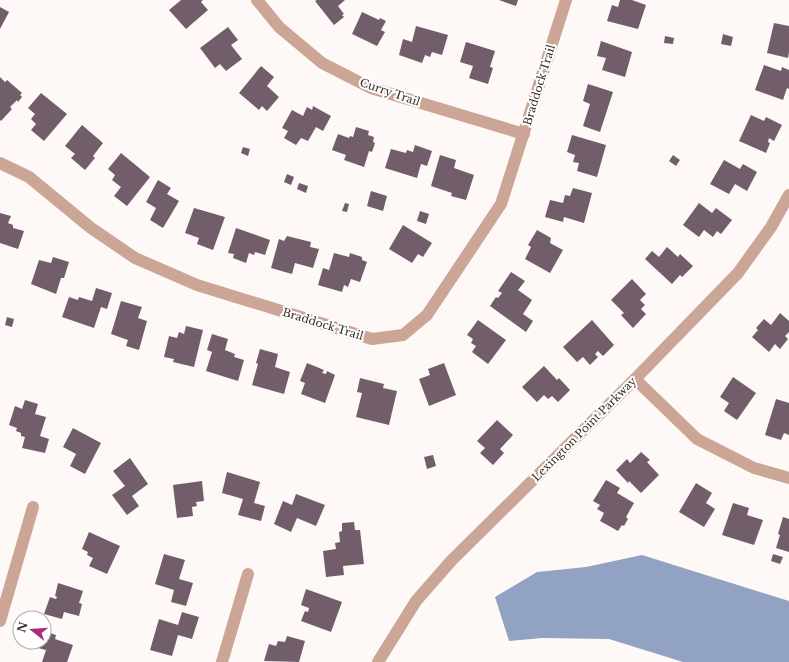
<svg xmlns="http://www.w3.org/2000/svg" width="789" height="662" font-family="'Libre Baskerville',serif">
	<style>
		.water { fill: #92a2c2 }
		.building { fill: #725e6b }
		.lines { fill: none; stroke-linecap: round; stroke-linejoin: round }
		.minor { stroke: #cba696; stroke-width: 12 }
		.labels { text-anchor: middle; dominant-baseline: central; stroke-width: 4; stroke-linejoin: round; paint-order: stroke }
		.street-label { font-size: 11px; fill: #382f2a; stroke: #fff }
	</style>
	<rect width="100%" height="100%" fill="#fef9f6"/>
	<polygon class="water" points="642,555 789,601 789,662 683,662 609,639 542,638 509,641 495,597 537,572 586,567"/>
	<g class="building">
		<polygon points="181,0 203,0 201,2 208,10 186,29 169,10"/>
		<polygon points="317,0 345,0 338,6 344,14 342,15 344,17 334,25 315,1"/>
		<polygon points="499,0 518,0 516,6"/>
		<polygon points="620,0 632,0 646,5 638,29 607,21 612,5 618,7"/>
		<polygon points="0,7 9,12 0,29"/>
		<polygon points="362,12 379,20 380,18 386,21 381,30 385,32 377,46 352,34"/>
		<polygon points="774,23 789,26 789,52 788,58 767,53"/>
		<polygon points="416,26 448,35 442,55 432,52 430,57 425,55 422,63 399,55 403,39 412,42"/>
		<polygon points="228,27 238,40 231,45 242,59 226,71 220,64 215,68 200,48"/>
		<polygon points="723,34 733,37 731,46 721,44"/>
		<polygon points="665,36 674,38 673,44 664,43"/>
		<polygon points="601,41 632,52 625,77 602,70 606,58 597,56"/>
		<polygon points="466,42 495,51 490,67 493,68 488,84 469,78 473,66 460,62"/>
		<polygon points="764,65 781,71 782,67 789,70 789,89 787,88 783,100 755,90"/>
		<polygon points="261,66 274,77 267,86 279,97 267,111 262,106 259,110 239,93"/>
		<polygon points="0,77 5,82 7,80 22,93 20,95 22,97 18,102 17,100 10,107 12,109 1,121 0,120"/>
		<polygon points="588,84 613,92 600,132 583,126 590,104 583,101"/>
		<polygon points="41,93 67,114 44,141 31,130 36,124 31,119 35,114 28,108"/>
		<polygon points="313,106 331,116 323,131 316,127 308,141 301,138 296,145 284,138 288,131 282,128 292,110 303,116 307,107 312,110"/>
		<polygon points="751,115 764,121 766,117 782,125 774,141 769,138 768,142 770,143 766,153 739,141"/>
		<polygon points="82,125 103,143 93,156 95,158 85,170 71,158 75,154 65,146"/>
		<polygon points="356,127 369,131 368,135 374,137 373,142 375,143 372,152 369,151 364,167 344,160 346,155 332,150 338,134 349,138 350,136 353,137"/>
		<polygon points="572,135 606,145 597,177 577,171 579,163 573,162 575,155 567,152"/>
		<polygon points="415,145 432,151 427,166 421,164 417,178 385,168 391,149 406,153 407,150 413,152"/>
		<polygon points="243,147 250,149 248,156 241,153"/>
		<polygon points="121,153 150,177 127,206 114,196 121,187 112,180 115,175 108,169"/>
		<polygon points="440,155 456,160 454,168 474,175 466,200 451,196 452,193 431,186"/>
		<polygon points="673,155 680,160 676,166 669,161"/>
		<polygon points="724,160 740,169 743,164 757,172 747,191 735,184 729,194 710,184"/>
		<polygon points="287,174 294,177 291,185 284,182"/>
		<polygon points="158,180 171,188 167,194 179,201 163,228 150,220 156,208 146,202"/>
		<polygon points="299,183 308,186 306,193 297,189"/>
		<polygon points="573,188 592,193 584,223 564,217 563,222 545,217 550,200 563,203 565,195 570,196"/>
		<polygon points="371,191 387,196 383,211 367,206"/>
		<polygon points="345,203 349,204 347,212 342,211"/>
		<polygon points="699,203 712,213 716,208 732,220 721,234 717,231 713,237 704,230 699,237 683,225"/>
		<polygon points="194,208 225,217 213,250 197,244 199,238 185,233"/>
		<polygon points="420,211 429,214 426,224 417,221"/>
		<polygon points="0,213 11,216 8,223 13,225 13,228 24,231 18,249 0,243"/>
		<polygon points="403,225 432,243 423,257 418,254 412,263 389,249"/>
		<polygon points="236,228 270,240 265,255 255,252 254,255 249,253 246,263 233,258 234,254 228,253"/>
		<polygon points="537,230 551,238 550,243 563,250 550,273 525,259 531,247 528,245"/>
		<polygon points="287,236 311,242 310,247 319,249 313,268 295,263 292,274 271,268 279,239 284,241"/>
		<polygon points="667,247 678,257 680,254 693,266 682,277 680,275 672,284 645,259 652,251 659,257"/>
		<polygon points="334,253 349,257 350,253 362,257 362,260 367,262 360,282 351,279 348,287 344,285 342,292 318,285 323,268 329,270"/>
		<polygon points="53,257 69,262 64,278 61,278 56,294 31,284 39,260 51,263"/>
		<polygon points="511,272 525,281 518,290 532,300 523,314 533,321 526,332 490,306 496,297 498,298 502,293 498,291"/>
		<polygon points="632,279 646,294 640,300 645,305 641,309 646,314 633,328 621,315 624,313 611,300"/>
		<polygon points="96,288 112,293 107,309 101,307 94,328 62,317 69,297 78,300 79,297 92,301"/>
		<polygon points="121,301 142,307 138,318 147,321 139,350 126,346 128,340 111,334"/>
		<polygon points="780,313 789,321 789,332 785,336 788,339 780,349 775,344 769,352 752,337 758,330 756,328 764,319 771,325"/>
		<polygon points="7,317 14,319 12,327 5,325"/>
		<polygon points="478,320 506,340 488,364 472,352 476,346 471,343 473,339 467,335"/>
		<polygon points="592,320 614,345 603,356 598,351 595,354 598,357 590,365 583,357 577,362 563,347"/>
		<polygon points="186,326 203,330 194,367 173,362 174,359 164,357 169,336 177,338 179,332 184,334"/>
		<polygon points="212,334 228,339 225,350 235,354 234,357 244,360 238,381 206,371 212,352 207,350"/>
		<polygon points="260,349 278,354 275,367 290,372 284,394 252,385 258,364 256,363"/>
		<polygon points="307,363 324,370 322,373 326,374 327,371 335,375 325,403 301,394 305,383 300,381"/>
		<polygon points="444,363 456,395 429,406 419,379 430,375 428,369"/>
		<polygon points="544,366 557,380 559,378 570,390 558,402 552,396 548,399 544,395 537,402 522,387"/>
		<polygon points="733,377 756,393 737,420 724,411 729,403 720,397"/>
		<polygon points="360,378 384,384 383,388 397,391 389,425 356,417 362,393 357,392"/>
		<polygon points="776,399 789,403 789,435 784,433 781,440 765,435"/>
		<polygon points="25,400 38,404 35,414 46,417 40,436 49,439 45,453 22,448 25,437 21,436 21,433 16,431 17,428 9,425 15,406 22,409"/>
		<polygon points="497,420 513,435 500,449 504,453 493,465 480,453 485,448 477,441"/>
		<polygon points="73,428 101,443 85,474 70,466 76,454 63,447"/>
		<polygon points="641,452 650,460 647,462 659,475 641,493 629,481 628,483 616,470 627,459 630,463"/>
		<polygon points="433,455 436,466 427,469 424,457"/>
		<polygon points="130,458 148,484 132,496 139,506 127,515 112,495 125,486 113,471"/>
		<polygon points="227,472 260,482 254,503 265,506 261,521 238,515 243,499 222,493"/>
		<polygon points="606,480 620,488 617,493 634,503 626,517 628,519 624,526 622,525 618,531 600,521 604,513 597,509 600,505 593,501"/>
		<polygon points="202,481 204,501 196,502 197,506 192,507 193,516 177,518 173,485"/>
		<polygon points="696,483 712,493 706,503 715,509 704,527 679,512"/>
		<polygon points="296,494 325,505 316,526 297,518 291,532 274,524 283,501 292,505"/>
		<polygon points="733,503 749,508 747,515 763,520 754,545 722,535"/>
		<polygon points="783,517 789,519 789,552 776,548 780,535 778,534"/>
		<polygon points="354,522 355,530 360,530 364,564 343,566 344,575 326,577 323,551 336,549 335,543 340,542 339,532 342,531 342,523"/>
		<polygon points="89,532 120,546 107,574 89,566 93,558 87,555 88,552 82,549"/>
		<polygon points="164,554 185,560 179,579 193,583 186,606 171,602 174,590 155,584"/>
		<polygon points="773,554 783,557 780,564 771,561"/>
		<polygon points="58,583 83,591 79,603 82,604 79,616 64,612 62,619 44,614 50,597 56,599 57,597 55,596"/>
		<polygon points="306,589 342,602 331,632 301,621 305,611 308,612 309,608 301,605"/>
		<polygon points="182,612 199,617 192,639 178,635 172,656 150,650 159,619 178,625"/>
		<polygon points="44,631 56,635 55,639 73,645 67,662 42,662 46,650 34,647 36,642 44,642"/>
		<polygon points="287,636 305,641 299,662 264,661 269,644 276,646 278,641 285,642"/>
	</g>
	<g class="lines">
		<g class="minor">
			<polyline points="257,0 279,27 322,63 371,88 524,134"/>
			<polyline points="0,163 29,177 91,228 135,258 197,285 372,339 403,335 427,315 501,204 566,0"/>
			<polyline points="635,379 697,439 754,468 789,478"/>
			<polyline points="0,621 33,507"/>
			<polyline points="222,662 248,574"/>
			<polyline points="378,662 416,601 451,561 635,379 738,273 771,227 789,195"/>
		</g>
	</g>
	<g class="labels">
		<g class="street-label">
			<text transform="translate(539 85) rotate(-73)">Braddock Trail</text>
			<text transform="translate(390 92) rotate(19)">Curry Trail</text>
			<text transform="translate(323 324) rotate(17)">Braddock Trail</text>
			<text transform="translate(584 429) rotate(-45)">Lexington Point Parkway</text>
		</g>
	</g>
	<g transform="translate(32 630) rotate(287)"><circle r="19" fill="#ffffff" stroke="#afacaa"/>
	<path d="M0-3L7 15L0 10L-7 15Z" fill="#a82b7d"/>
	<text y="-6" font-size="11" font-weight="bold" text-anchor="middle" fill="#382f2a">N</text>
	</g>
</svg>
